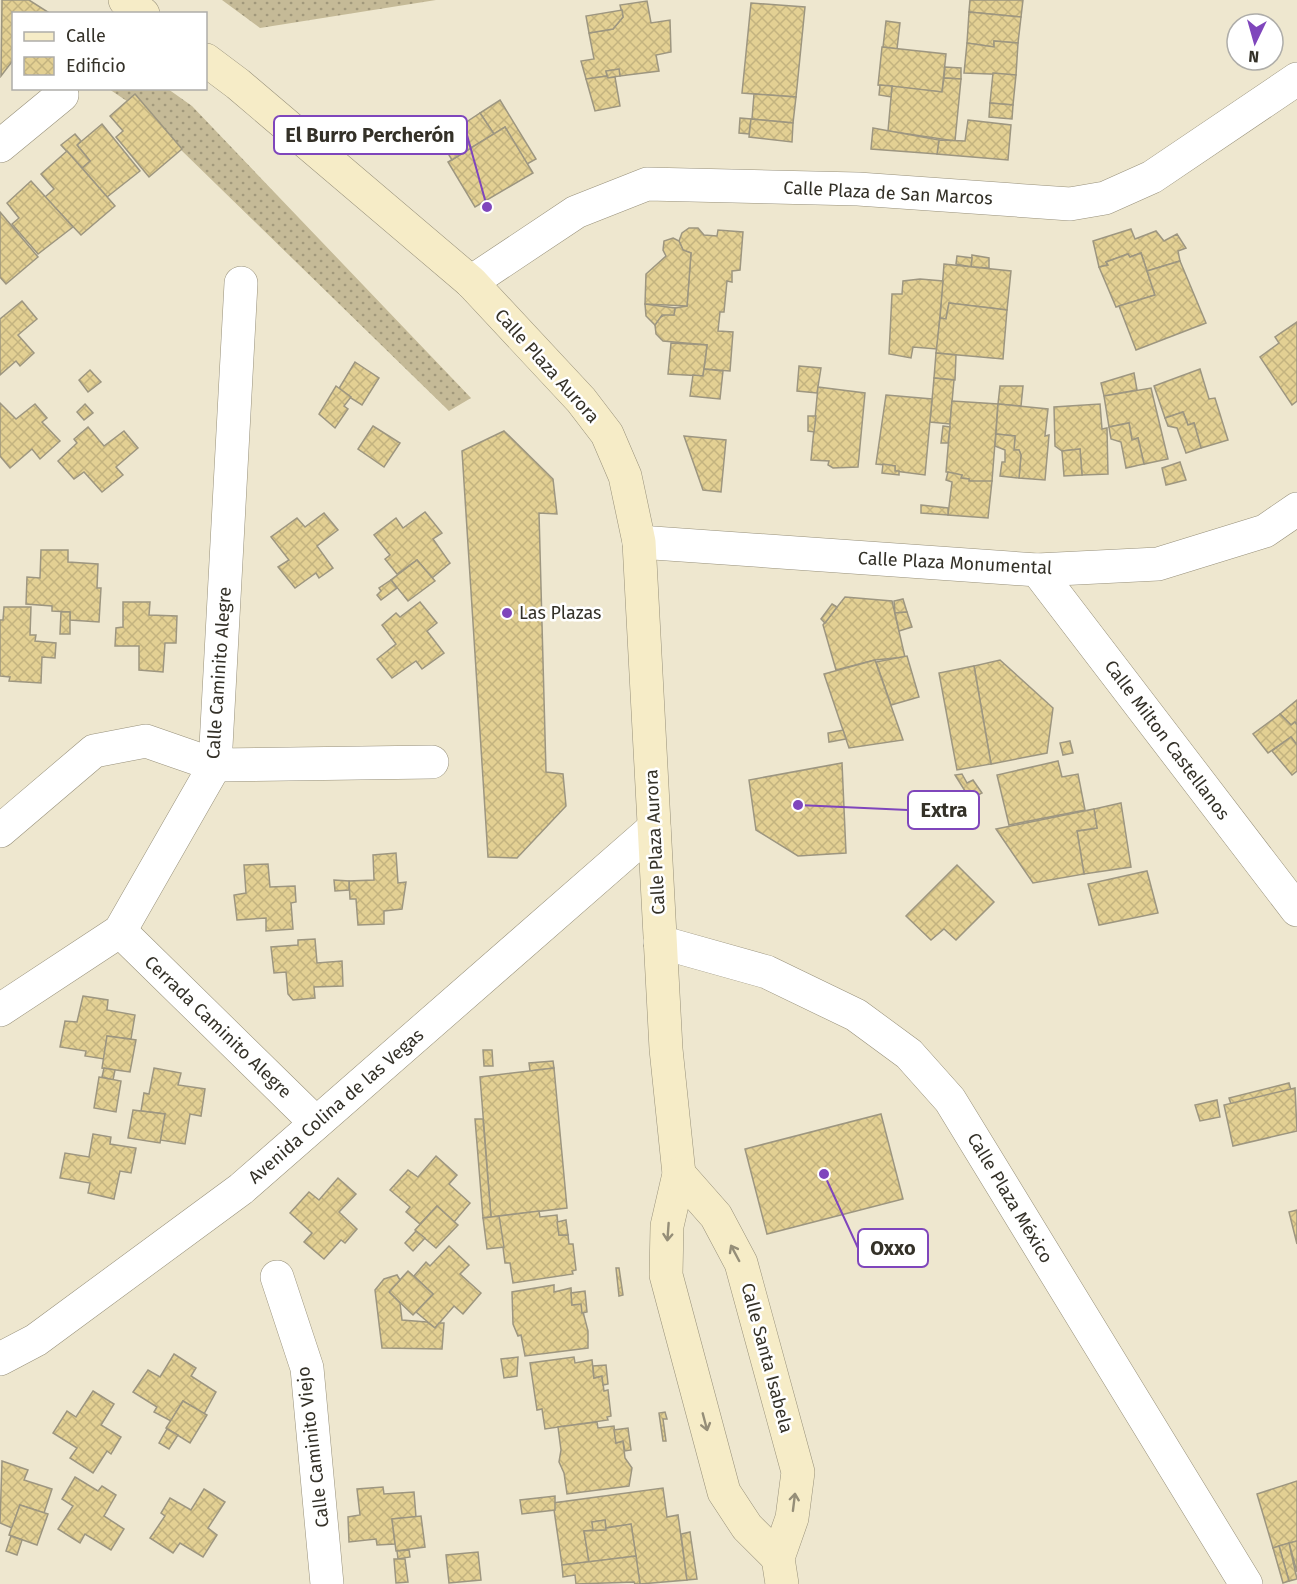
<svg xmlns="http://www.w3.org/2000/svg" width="1297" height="1584" font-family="'Fira Sans',sans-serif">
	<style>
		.grass { fill: url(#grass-dots) }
		.building { fill: url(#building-cross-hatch); stroke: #9d9680; stroke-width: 1.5 }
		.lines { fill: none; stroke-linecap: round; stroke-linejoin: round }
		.minor-casing { stroke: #97907a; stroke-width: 34 }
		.tertiary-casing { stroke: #97907a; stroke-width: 34 }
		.secondary-casing { stroke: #97907a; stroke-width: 34 }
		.minor { stroke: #fff; stroke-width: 33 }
		.tertiary { stroke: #fff; stroke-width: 33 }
		.secondary { stroke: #f6ecc7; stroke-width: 33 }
		.oneway { stroke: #958e78 }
		.poi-dot { fill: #7f46bc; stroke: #fff; stroke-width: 2 }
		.labels { text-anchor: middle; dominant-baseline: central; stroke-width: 5; stroke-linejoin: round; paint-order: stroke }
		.street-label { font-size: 18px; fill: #343128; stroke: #fff }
		.poi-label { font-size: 18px; fill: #343128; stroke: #fff; text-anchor: start }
		.leader { fill: none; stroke: #7f46bc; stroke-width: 2 }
		.callout-dot { fill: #7f46bc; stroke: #fff; stroke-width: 2 }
		.callout { fill: #fff; stroke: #7f46bc; stroke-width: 2 }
		.callout-label { font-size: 20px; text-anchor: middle; font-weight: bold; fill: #343128 }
	</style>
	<defs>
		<pattern id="grass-dots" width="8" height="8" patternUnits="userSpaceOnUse" patternTransform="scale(1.5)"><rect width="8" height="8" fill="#c5ba97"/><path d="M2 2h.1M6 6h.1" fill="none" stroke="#a1987b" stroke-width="1.8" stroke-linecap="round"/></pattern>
		<pattern id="building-cross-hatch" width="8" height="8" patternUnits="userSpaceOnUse" patternTransform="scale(1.5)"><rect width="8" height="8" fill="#e3d093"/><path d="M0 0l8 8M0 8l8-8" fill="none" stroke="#c3b37f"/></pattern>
	</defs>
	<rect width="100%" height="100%" fill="#eee7cf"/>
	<g class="grass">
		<polygon points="222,0 436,0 260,28"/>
		<polygon points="109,89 168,89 192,106 471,398 449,411 140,110"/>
	</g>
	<g class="building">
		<polygon points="2,0 29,0 51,14 14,14 14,59 1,76"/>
		<polygon points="970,0 1023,0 1021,17 969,12"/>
		<polygon points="647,1 651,23 670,20 671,52 656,55 659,71 620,76 619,69 606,71 607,76 586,79 581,61 594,59 589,33 613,29 623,17 620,5"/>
		<polygon points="751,3 805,7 796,97 742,93"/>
		<polygon points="622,10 623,17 613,29 589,33 586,16"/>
		<polygon points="969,12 1021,17 1018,43 994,41 994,47 967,43"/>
		<polygon points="886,21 900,23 897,49 883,47"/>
		<polygon points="994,41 1018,43 1016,75 964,73 967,43 994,47"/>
		<polygon points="882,47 946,54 942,92 878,85"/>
		<polygon points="945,67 961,68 961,79 944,78"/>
		<polygon points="619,69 620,76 608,78 606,71"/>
		<polygon points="993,73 1016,75 1013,105 990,103"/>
		<polygon points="607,76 608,78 615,77 620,106 595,111 586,79"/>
		<polygon points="944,78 961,79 955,141 888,131 892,86 942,92"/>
		<polygon points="880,85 892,86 891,97 879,95"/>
		<polygon points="135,94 182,149 149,177 116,137 123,131 110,116"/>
		<polygon points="754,94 796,97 793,123 752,119"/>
		<polygon points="500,100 536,159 527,164 505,127 494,134 480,113"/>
		<polygon points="990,103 1013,105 1012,119 989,117"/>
		<polygon points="480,113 494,134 471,148 459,127"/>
		<polygon points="740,118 751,119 749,134 739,133"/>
		<polygon points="751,119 793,123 792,142 749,137"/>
		<polygon points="968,120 1011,125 1008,160 937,154 939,140 965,141"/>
		<polygon points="102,124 140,171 107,197 82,168 90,161 77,145"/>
		<polygon points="505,127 533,173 475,207 448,162"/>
		<polygon points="873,128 939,140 937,154 871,149"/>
		<polygon points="461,131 471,148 452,160 441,142"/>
		<polygon points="75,134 81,141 77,145 90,161 82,168 61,145"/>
		<polygon points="67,151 115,206 81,235 45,197 54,189 41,174"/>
		<polygon points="31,181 73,227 38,254 12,224 19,218 7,203"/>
		<polygon points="0,212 38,257 6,284 0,277"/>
		<polygon points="689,228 698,228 704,235 717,236 718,230 743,232 740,270 732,271 732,282 727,281 724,312 720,312 718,331 733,332 730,371 704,369 707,345 663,341 656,334 655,325 659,318 666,314 674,315 675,308 687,306 691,253 683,250 679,241 682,233"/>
		<polygon points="1131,229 1135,239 1156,231 1164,241 1177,234 1186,248 1178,251 1180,261 1147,271 1141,253 1130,257 1128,254 1106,262 1108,265 1099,267 1093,241"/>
		<polygon points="673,238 679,241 683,250 691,253 687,306 645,304 646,274 666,256 663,250 664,241"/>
		<polygon points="1141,253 1155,295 1116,307 1099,267 1108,265 1106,262 1128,254 1130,257"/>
		<polygon points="972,255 989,258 989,268 971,267"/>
		<polygon points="957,256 972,258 971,267 956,264"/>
		<polygon points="1180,261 1206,323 1136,350 1119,306 1155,295 1147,271"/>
		<polygon points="944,264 1011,271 1007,310 949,303 946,319 940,318"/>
		<polygon points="920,279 943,281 937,349 913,347 911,358 889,354 892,294 902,294 903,281"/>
		<polygon points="22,301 37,319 18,335 34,353 20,366 16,361 0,375 0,319"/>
		<polygon points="949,303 1007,310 1003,359 936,353 940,318 946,319"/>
		<polygon points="645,304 675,308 674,315 662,315 655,325 646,316"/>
		<polygon points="1297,322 1297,401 1292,405 1260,357 1279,343 1275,337"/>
		<polygon points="671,343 707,345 703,376 668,374"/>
		<polygon points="936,353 956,355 955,380 934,378"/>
		<polygon points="355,362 379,378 362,405 338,390"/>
		<polygon points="799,366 821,368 817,393 797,391"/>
		<polygon points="704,369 723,371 720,399 690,396 693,375 703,376"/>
		<polygon points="1200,369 1209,399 1215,398 1228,440 1201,448 1194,423 1188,425 1183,412 1165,418 1154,386"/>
		<polygon points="90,370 101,382 88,392 79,380"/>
		<polygon points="1134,373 1137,390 1104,396 1101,383"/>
		<polygon points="934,378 954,380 950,424 930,422"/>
		<polygon points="336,386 351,397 344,406 348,409 335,428 319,414"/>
		<polygon points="1000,386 1023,386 1021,406 998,404"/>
		<polygon points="818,387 865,393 858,467 833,468 828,465 829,461 811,460"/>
		<polygon points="1151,388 1168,459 1144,464 1138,438 1132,440 1129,423 1109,427 1104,396"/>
		<polygon points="886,395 932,399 925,475 895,471 895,466 876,464"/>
		<polygon points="952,401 998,404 992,481 988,483 969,481 969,479 961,478 962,475 946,472"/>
		<polygon points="0,403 16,419 35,404 47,418 42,422 60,441 40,459 32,449 10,468 0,456"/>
		<polygon points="85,404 93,413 84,420 77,412"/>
		<polygon points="998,404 1048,409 1045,436 1049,435 1045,480 1019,478 1021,455 1019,450 1014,450 1015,436 996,434"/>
		<polygon points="1100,404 1102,429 1107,428 1108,474 1082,475 1080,449 1062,451 1055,446 1054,407"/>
		<polygon points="1183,412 1188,425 1194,423 1201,448 1186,453 1177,428 1168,426 1165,418"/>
		<polygon points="808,416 816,416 814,432 808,431"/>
		<polygon points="1129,423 1132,440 1138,438 1144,464 1126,468 1121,442 1111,439 1109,427"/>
		<polygon points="373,426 400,443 384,467 358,449"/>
		<polygon points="943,426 950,427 948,443 941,443"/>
		<polygon points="88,427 104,446 124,431 138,448 116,467 123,475 102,492 84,472 74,479 58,461 77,443 74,439"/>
		<polygon points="504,431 553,479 557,514 539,513 546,772 563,774 566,806 517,858 488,857 462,451"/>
		<polygon points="996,434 1015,436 1014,450 1019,450 1021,455 1019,478 1000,476 1002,462 1005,462 1005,450 995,446"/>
		<polygon points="684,436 726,440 721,492 703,490"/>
		<polygon points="1080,449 1082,475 1064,476 1062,451"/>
		<polygon points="1180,462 1186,480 1166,485 1162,468"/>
		<polygon points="883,464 895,466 895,471 899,471 899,475 882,473"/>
		<polygon points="948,472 962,475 961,478 969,479 969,481 992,481 988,518 948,515 952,482 946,480"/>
		<polygon points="921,505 948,508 948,515 921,513"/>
		<polygon points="425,512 442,533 433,539 450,563 432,578 417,560 397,574 385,559 390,555 374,535 396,518 403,528"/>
		<polygon points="324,513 338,530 317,546 333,568 319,578 316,573 295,588 278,567 289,560 271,537 297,518 305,527"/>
		<polygon points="41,550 68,550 68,562 98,564 97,588 101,588 99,622 70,620 70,612 52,611 52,606 26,604 27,577 40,578"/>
		<polygon points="417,560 435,581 408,601 391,580"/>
		<polygon points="391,580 397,588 381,600 377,595 381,591 379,588"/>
		<polygon points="845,597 892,601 905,657 875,660 836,670 823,625"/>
		<polygon points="903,599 907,612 895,613 894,601"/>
		<polygon points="123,602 150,602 149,615 177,616 176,643 165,643 163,672 139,670 139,646 115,646 116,628 123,627"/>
		<polygon points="420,602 437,623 427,631 444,653 422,669 416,661 392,678 377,659 396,644 382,625 396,613 400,617"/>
		<polygon points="832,604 837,607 825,623 821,619"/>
		<polygon points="4,607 31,607 30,635 36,635 35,641 56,643 55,658 42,657 41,683 9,681 10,677 0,676 0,620 3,620"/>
		<polygon points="61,612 70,612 70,634 60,634"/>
		<polygon points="907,612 912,627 899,631 895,613"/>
		<polygon points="907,656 919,697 891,705 876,662"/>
		<polygon points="875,660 903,740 849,748 824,674"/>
		<polygon points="1000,660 1053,708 1047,753 991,764 974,666"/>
		<polygon points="974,666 991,764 957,770 939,673"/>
		<polygon points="1297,700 1297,725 1295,722 1291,725 1280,714"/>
		<polygon points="1280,714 1291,725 1295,722 1297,725 1297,745 1291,737 1268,753 1253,734"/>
		<polygon points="843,730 846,739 829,742 828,733"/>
		<polygon points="1291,737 1297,745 1297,771 1292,775 1272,751"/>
		<polygon points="1070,741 1073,753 1063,755 1060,743"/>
		<polygon points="1058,761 1062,777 1078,774 1085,810 1009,825 997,775"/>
		<polygon points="842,763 846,853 798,856 756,830 749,780"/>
		<polygon points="962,774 967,783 973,780 982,793 970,799 955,775"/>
		<polygon points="1121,803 1131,867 1084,874 1077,831 1097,828 1094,809"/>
		<polygon points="1094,809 1097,828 1077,831 1084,874 1033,883 996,829"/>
		<polygon points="396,853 398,883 406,882 402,909 384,911 384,924 358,925 356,899 350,899 349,881 374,880 373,855"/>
		<polygon points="268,864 270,887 295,886 296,902 291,903 293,929 266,931 266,918 237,920 234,895 246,893 244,865"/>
		<polygon points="957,865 994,902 956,940 944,929 931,940 906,916"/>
		<polygon points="1147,871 1158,913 1099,925 1088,884"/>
		<polygon points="334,880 349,881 349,890 335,891"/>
		<polygon points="315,939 317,963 342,961 343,986 314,987 315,998 293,1000 288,994 286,972 274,973 271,947 298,945 298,940"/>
		<polygon points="83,996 108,1000 107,1010 135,1015 131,1039 107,1036 104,1059 85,1056 86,1051 60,1047 65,1021 77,1022"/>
		<polygon points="107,1036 136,1040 130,1072 102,1068"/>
		<polygon points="483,1050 492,1050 493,1066 484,1066"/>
		<polygon points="553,1061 554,1068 530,1071 529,1063"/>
		<polygon points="104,1068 115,1070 113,1080 102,1077"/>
		<polygon points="154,1068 181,1073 178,1085 205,1089 201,1116 190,1114 185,1144 160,1140 165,1114 141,1111 144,1093 149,1094"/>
		<polygon points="554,1068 567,1208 491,1217 480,1077"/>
		<polygon points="99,1077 121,1081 116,1112 94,1108"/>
		<polygon points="1289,1083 1291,1090 1231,1104 1229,1098"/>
		<polygon points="1295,1088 1297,1131 1233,1146 1224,1105"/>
		<polygon points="1217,1100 1220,1117 1200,1121 1195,1105"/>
		<polygon points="133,1110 165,1114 160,1143 128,1138"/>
		<polygon points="881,1114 903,1199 767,1234 745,1149"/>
		<polygon points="475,1119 483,1119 491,1217 483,1218"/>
		<polygon points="93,1134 111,1137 110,1144 136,1148 131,1173 120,1171 114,1199 88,1193 90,1183 60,1178 65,1153 89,1157"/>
		<polygon points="436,1156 457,1175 449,1184 470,1203 454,1222 437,1206 420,1224 406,1212 410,1207 390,1190 408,1170 418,1177"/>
		<polygon points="338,1178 356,1194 339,1212 357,1229 345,1243 341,1240 324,1259 304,1242 312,1233 290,1213 309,1192 319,1200"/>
		<polygon points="437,1206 458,1225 436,1248 415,1230"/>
		<polygon points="1297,1210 1297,1244 1289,1212"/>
		<polygon points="539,1211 540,1217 557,1215 559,1235 568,1235 569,1244 573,1244 576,1270 572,1271 573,1274 513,1283 510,1263 505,1263 499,1216"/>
		<polygon points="499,1216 504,1247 487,1249 483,1218"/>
		<polygon points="566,1220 568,1235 559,1235 557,1222"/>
		<polygon points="416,1231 425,1238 413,1251 405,1243"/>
		<polygon points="449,1246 469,1265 460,1274 481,1293 463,1314 454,1306 435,1328 416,1312 433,1294 414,1276 426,1262 430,1266"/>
		<polygon points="616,1268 619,1268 623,1295 619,1296"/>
		<polygon points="408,1271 433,1294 413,1315 389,1292"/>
		<polygon points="397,1275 400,1280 389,1292 400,1303 402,1320 427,1322 435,1328 439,1323 444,1323 442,1349 382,1348 375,1290 384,1279"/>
		<polygon points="554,1285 554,1292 571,1288 572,1305 581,1304 588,1331 588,1348 525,1356 521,1335 518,1336 513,1324 512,1292"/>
		<polygon points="585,1291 587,1312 582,1313 581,1304 572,1305 571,1293"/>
		<polygon points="174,1354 196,1368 191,1376 216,1392 204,1414 183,1401 171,1421 154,1412 157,1407 133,1392 148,1370 160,1377"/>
		<polygon points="518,1357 517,1376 504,1378 501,1359"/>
		<polygon points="574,1357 575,1363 592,1360 594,1378 602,1376 604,1391 608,1390 611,1416 607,1417 608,1420 545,1429 542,1409 537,1410 530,1363"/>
		<polygon points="606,1365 608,1384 603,1385 602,1376 594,1378 593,1366"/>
		<polygon points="93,1391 114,1404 101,1425 121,1437 111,1454 107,1451 93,1473 70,1458 77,1448 53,1433 67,1411 76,1417"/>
		<polygon points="183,1401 207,1415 190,1443 166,1428"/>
		<polygon points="665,1412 667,1419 663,1419 666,1441 663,1441 659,1413"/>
		<polygon points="597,1422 598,1428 614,1426 616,1443 623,1441 625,1458 632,1468 629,1486 567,1494 564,1473 559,1462 561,1450 558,1427"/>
		<polygon points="628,1428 631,1450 625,1451 623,1441 616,1443 614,1430"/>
		<polygon points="167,1429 178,1435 169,1449 159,1443"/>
		<polygon points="2,1461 28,1470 24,1480 52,1489 44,1513 20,1505 12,1528 0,1523"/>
		<polygon points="75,1477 98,1491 102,1486 116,1495 104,1516 124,1529 111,1550 85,1534 80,1543 58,1529 73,1506 62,1499"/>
		<polygon points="1297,1481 1297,1541 1273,1548 1257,1494"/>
		<polygon points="383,1487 384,1494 414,1492 416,1517 392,1519 395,1544 377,1545 376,1539 349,1542 348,1517 360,1515 357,1489"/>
		<polygon points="663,1488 667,1517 678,1515 687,1580 640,1584 631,1524 606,1528 605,1520 592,1522 594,1530 584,1531 589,1562 562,1565 553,1503"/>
		<polygon points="204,1489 225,1502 208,1528 217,1535 203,1557 180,1543 173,1553 150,1538 165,1516 161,1513 170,1498 191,1510"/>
		<polygon points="555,1496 555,1510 522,1514 520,1500"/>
		<polygon points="20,1505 48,1514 37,1545 9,1535"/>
		<polygon points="421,1516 425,1547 396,1551 392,1519"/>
		<polygon points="605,1520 606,1530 593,1531 592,1522"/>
		<polygon points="631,1524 636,1556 589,1562 584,1531 606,1530 606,1528"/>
		<polygon points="690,1532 697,1579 687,1580 681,1534"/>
		<polygon points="11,1536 22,1540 17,1555 6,1551"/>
		<polygon points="1297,1541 1297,1572 1289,1543"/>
		<polygon points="1289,1543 1297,1579 1289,1581 1279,1546"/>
		<polygon points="1279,1546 1289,1581 1283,1583 1273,1548"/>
		<polygon points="409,1550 410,1557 398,1559 397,1551"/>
		<polygon points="478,1552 481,1580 449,1583 446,1555"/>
		<polygon points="636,1556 640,1584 635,1584 634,1582 576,1584 575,1575 563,1577 562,1565"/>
		<polygon points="394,1559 405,1559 408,1582 396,1583"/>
	</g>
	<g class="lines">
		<defs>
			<g id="minor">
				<polyline points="0,146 62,95"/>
				<polyline points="471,282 576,212 647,184 858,189 1070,204 1105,198 1152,177 1297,79"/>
				<polyline points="1037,570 1158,564 1265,531 1297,509"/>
				<polyline points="0,831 94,751 146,741 215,765 432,762"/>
				<polyline points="120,931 316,1123"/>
				<polyline points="660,942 767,972 856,1015 909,1054 950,1100 1246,1584"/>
				<polyline points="0,1010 120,931 215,765 241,283"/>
				<polyline points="277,1277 307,1368 327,1584"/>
			</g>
			<g id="tertiary">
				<polyline points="639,542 1037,570 1297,910"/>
				<polyline points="0,1359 36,1340 241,1189 654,828"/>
			</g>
			<g id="secondary">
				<polyline points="125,0 143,14"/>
				<polyline points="206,60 238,84 471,282 581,400 607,434 625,476 639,542 666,1049 679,1174 667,1226 666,1275 724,1492 747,1527 778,1558"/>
				<polyline points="679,1174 716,1216 741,1263 798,1472 792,1518 778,1558 782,1584"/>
			</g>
		</defs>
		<use href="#minor" class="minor-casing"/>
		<use href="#tertiary" class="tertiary-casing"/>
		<use href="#secondary" class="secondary-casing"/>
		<use href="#minor" class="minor"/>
		<use href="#tertiary" class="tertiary"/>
		<use href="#secondary" class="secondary"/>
	</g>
	<defs><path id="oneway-shaft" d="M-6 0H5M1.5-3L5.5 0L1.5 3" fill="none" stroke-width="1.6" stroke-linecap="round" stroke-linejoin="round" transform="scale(1.5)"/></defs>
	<g class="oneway">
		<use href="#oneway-shaft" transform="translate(668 1232) rotate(94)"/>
		<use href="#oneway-shaft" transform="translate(735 1253) rotate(-118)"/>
		<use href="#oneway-shaft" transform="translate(705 1422) rotate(75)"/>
		<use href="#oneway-shaft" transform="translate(794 1502) rotate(-83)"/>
	</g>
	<circle class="poi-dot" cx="507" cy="613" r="6"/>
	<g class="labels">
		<g class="street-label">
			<text transform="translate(888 193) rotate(3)">Calle Plaza de San Marcos</text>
			<text transform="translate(547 366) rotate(48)">Calle Plaza Aurora</text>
			<text transform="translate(955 563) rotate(3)">Calle Plaza Monumental</text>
			<text transform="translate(219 673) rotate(-86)">Calle Caminito Alegre</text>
			<text transform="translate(1167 740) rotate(53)">Calle Milton Castellanos</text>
			<text transform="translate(655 842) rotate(-93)">Calle Plaza Aurora</text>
			<text transform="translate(218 1027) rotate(44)">Cerrada Caminito Alegre</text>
			<text transform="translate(336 1106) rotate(-41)">Avenida Colina de las Vegas</text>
			<text transform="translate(1010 1198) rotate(59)">Calle Plaza México</text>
			<text transform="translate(767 1358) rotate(75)">Calle Santa Isabela</text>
			<text transform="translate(313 1447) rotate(-97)">Calle Caminito Viejo</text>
		</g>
		<g class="poi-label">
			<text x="519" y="613">Las Plazas</text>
		</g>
	</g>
	<path class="leader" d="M487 207L467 135M798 805L908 810M824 1174L858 1248"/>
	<g class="callout-dot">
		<circle cx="487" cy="207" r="6"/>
		<circle cx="798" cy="805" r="6"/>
		<circle cx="824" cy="1174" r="6"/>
	</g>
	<g class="callout">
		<rect x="274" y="116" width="193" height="38" rx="6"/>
		<rect x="908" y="791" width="71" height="38" rx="6"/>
		<rect x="858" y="1229" width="70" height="38" rx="6"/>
	</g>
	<g class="callout-label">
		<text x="370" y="142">El Burro Percherón</text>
		<text x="944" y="817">Extra</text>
		<text x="893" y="1255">Oxxo</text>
	</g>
	<rect x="12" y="12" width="195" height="78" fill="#ffffff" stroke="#aeada9" stroke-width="1.5"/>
	<rect x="24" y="32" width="30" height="9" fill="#f6ecc7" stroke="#aeada9" stroke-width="1.5"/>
	<text x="66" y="42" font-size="18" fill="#343128">Calle</text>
	<rect x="24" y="57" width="30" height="18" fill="url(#building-cross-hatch)" stroke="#aeada9" stroke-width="1.5"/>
	<text x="66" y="72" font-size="18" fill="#343128">Edificio</text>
	<g transform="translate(1255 42) rotate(185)"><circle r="28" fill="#ffffff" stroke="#aeada9" stroke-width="1.5"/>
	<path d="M0-4.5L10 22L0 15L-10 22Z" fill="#7f46bc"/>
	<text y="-9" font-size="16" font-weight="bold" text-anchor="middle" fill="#343128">N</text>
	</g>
</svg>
